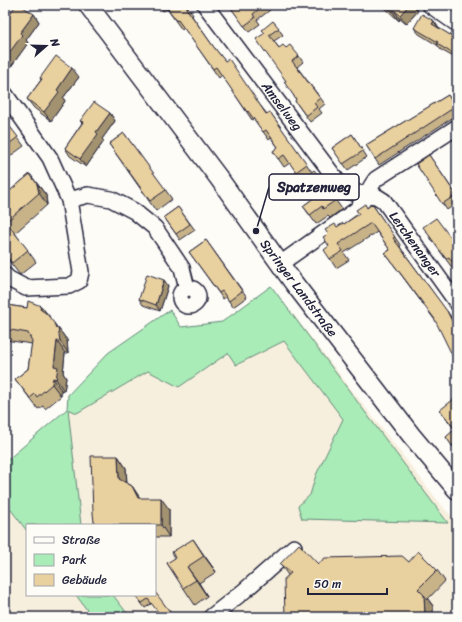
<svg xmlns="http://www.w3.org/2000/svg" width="462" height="622" font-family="Sriracha,sans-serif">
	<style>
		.built { fill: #f7efdd }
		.green { fill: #a9ecb7; stroke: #668779 }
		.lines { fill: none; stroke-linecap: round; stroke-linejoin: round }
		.minor-casing { stroke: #22223b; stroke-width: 18 }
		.major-casing { stroke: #22223b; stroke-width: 21 }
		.minor { stroke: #fdfcf7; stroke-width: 15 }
		.major { stroke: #fdfcf7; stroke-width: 18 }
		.wall { fill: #c8b389; stroke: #22223b }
		.shaded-wall { fill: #a3926f; stroke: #22223b }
		.building { fill: #e9d09f; stroke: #22223b }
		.labels { text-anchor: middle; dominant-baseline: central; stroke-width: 3; stroke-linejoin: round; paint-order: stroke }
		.street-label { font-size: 13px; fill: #22223b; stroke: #fdfcf7 }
		.leader { fill: none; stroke: #22223b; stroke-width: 1.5 }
		.callout-dot { fill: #22223b; stroke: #fdfcf7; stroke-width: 1.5 }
		.callout { fill: #fdfcf7; stroke: #22223b; stroke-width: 1.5 }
		.callout-label { font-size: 14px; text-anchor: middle; font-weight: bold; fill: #22223b }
	</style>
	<rect width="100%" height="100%" fill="#fdfcf7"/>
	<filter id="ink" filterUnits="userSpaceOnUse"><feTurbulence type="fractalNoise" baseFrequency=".025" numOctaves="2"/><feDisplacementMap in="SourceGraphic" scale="8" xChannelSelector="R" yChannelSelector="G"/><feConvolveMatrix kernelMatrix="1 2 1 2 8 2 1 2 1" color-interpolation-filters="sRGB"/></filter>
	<g filter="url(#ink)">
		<g class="built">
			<polygon points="271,286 443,507 457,522 457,617 130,617 113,595 155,595 155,525 81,525 67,409 181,327 222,322"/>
			<polygon points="5,502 27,531 27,595 76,595 92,617 5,617"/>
		</g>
		<g class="green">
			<polygon points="271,286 448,523 302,519 298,506 310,495 316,475 343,419 284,341 236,365 228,353 179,387 148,371 77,413 68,409 81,525 27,525 27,531 5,502 5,462 67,409 68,395 108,353 170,310 181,327 222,322"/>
			<polygon points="76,595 113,595 130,617 92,617"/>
		</g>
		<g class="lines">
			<defs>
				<g id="minor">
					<polyline points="205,5 345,191 376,196 384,201 457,303"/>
					<polyline points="430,5 457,24"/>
					<polyline points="5,94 50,158 69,200 81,272 79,281 69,286 26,288 9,279 5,275"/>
					<polyline points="69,200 88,195 111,199 134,211 155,228 182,268 187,288"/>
					<path d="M280,264L356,210C365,201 368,189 376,179L457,127"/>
					<circle cx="189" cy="297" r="9"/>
					<polyline points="211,617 244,591 294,547"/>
				</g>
				<polyline id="major" points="88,5 218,177 293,282 411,435 457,490"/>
			</defs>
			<use href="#minor" class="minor-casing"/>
			<use href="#major" class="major-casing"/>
			<use href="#minor" class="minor"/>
			<use href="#major" class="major"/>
		</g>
		<g class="wall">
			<polygon points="158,5 187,5 193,15 192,16 213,46 267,114 270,112 312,172 314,170 342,209 330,218 328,216 316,224 303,206 315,197 311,181 308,176 302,180 290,163 284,167 273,151 278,147 271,138 269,140 254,119 252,120 222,75 219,78 184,28 182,30 167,9 163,11"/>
			<polygon points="229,5 266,5 270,10 257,20 260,24 249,32"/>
			<polygon points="382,5 414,5 418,11 406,24 400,19 399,21"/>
			<polygon points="450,5 457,5 457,10"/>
			<polygon points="34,14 39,22 26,40 28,43 10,68 5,65 5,26 6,25 5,23 5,21"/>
			<polygon points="273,21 283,35 274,41 279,48 286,48 299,56 303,62 297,67 325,104 319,109 322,113 310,122 295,101 296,100 286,81 265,33"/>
			<polygon points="434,21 438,27 438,28 457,39 457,59 441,50 437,45 419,34 414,28"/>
			<polygon points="79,77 63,98 65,101 51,121 34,108 27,99 41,80 40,78"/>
			<polygon points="448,95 457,109 457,115 379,165 366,145"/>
			<polygon points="110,113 115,121 102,139 104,141 86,167 70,156 65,148 82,123 80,121"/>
			<polygon points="7,123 24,146 5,160 5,124"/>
			<polygon points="124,133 172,199 156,211 109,144"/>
			<polygon points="352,134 367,157 348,170 332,148"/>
			<polygon points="429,155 457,196 457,203 447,210 416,164"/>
			<polygon points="30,174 46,195 47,205 15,233 36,262 20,275 5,256 5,195"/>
			<polygon points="372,204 401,246 400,247 453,320 434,319 385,253 390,250 377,232 344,253 349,260 336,268 330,259 328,234 337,227 344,224"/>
			<polygon points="178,207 195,230 180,240 164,217"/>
			<polygon points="429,236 457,246 457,269 455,266 453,269"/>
			<polygon points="206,240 247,297 233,307 226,297 223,299 189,252"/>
			<polygon points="164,280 168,286 160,311 143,305 139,299"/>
			<polygon points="5,303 6,305 27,308 41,306 57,328 58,328 67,340 68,353 65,353 63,373 66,378 64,391 61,390 61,396 45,409 43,406 38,409 15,379 28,369 32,344 5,340"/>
			<polygon points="457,403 457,452 446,437 455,430 440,410"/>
			<polygon points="118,456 126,468 127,483 132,486 140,498 169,509 169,537 155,537 155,525 96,525 94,522"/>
			<polygon points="204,555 216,572 199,583 207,596 195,605 167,563"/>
			<polygon points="409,562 437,570 445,581 428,599 433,606 433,617 285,617 288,575 280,564 318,564"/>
			<polygon points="135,595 155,595 151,604 145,608"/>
		</g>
		<g class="shaded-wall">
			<polygon points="409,5 414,5 418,11 406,24 400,15"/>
			<polygon points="394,10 400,19 399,21 392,11"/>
			<polygon points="34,14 39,22 26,40 28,43 10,68 5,62 5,59 20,33"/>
			<polygon points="434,21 438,27 436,31 432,24"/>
			<polygon points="72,68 79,77 63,98 65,101 51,121 44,112 57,90"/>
			<polygon points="110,113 115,121 102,139 104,141 86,167 80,159 96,132"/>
			<polygon points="37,184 46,195 47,205 39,193"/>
			<polygon points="164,280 168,286 160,311 156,305"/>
			<polygon points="41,306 50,317 40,309"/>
			<polygon points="447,311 453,320 457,327 457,331"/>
			<polygon points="54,323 59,330 58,328 67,340 68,353 60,341"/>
			<polygon points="57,341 65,353 63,373 66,378 64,391 56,379 54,366"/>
			<polygon points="53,378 61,390 61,396 52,384"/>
			<polygon points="118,456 126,468 127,491 119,479"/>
			<polygon points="132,486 140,498 138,498"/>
			<polygon points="161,498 169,509 169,537 161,525"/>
			<polygon points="193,539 204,555 216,572 204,556"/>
			<polygon points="187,567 199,583 207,596 196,580"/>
			<polygon points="424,595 433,606 433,617 425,617"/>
		</g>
		<g class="building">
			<polygon points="16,5 20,5 34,14 20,33 22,35 5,59 5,26 7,24 5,23 5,21"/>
			<polygon points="165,5 187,5 188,7 186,8 213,46 225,61 229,59 266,114 270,112 307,164 296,172 284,155 278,159 273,151 278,147 266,130 263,132 248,111 247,112 216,67 213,69 178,20 177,21"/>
			<polygon points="229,5 264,5 253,14 255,18 244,26"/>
			<polygon points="385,5 409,5 400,15 394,10 392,11"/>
			<polygon points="422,14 434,21 432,24 457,39 457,56 437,44 438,42 414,28"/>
			<polygon points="273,21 279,28 269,35 279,48 283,45 286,48 290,45 299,56 292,61 320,98 314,103 317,107 306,116 295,101 296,99 284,82 286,81 256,39 265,33 262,30"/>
			<polygon points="56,56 72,68 57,90 59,92 44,112 27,99 42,79 40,78"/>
			<polygon points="448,95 455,107 375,159 366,145"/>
			<polygon points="94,102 110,113 96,132 98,134 80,159 65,148 83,122 80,121"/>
			<polygon points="7,123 18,137 5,147 5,124"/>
			<polygon points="124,133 166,190 150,201 109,144"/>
			<polygon points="352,134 363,151 343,164 332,148"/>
			<polygon points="429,155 456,195 442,204 416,164"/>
			<polygon points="314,170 336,200 323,209 322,206 310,215 303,206 315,197 306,185 311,181 307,176"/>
			<polygon points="30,174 37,184 39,193 6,222 28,250 12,263 5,254 5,195"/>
			<polygon points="365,204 367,208 372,204 395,237 393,238 447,311 457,331 457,365 434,318 385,253 390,250 371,223 338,244 343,251 330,259 324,250 329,246 323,237 328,234 325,230 335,224 337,227 343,223 344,224 359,214 356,210"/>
			<polygon points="178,207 190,224 176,234 164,217"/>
			<polygon points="436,218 457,246 457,268 449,257 446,259 423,227"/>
			<polygon points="206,240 242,291 229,301 222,291 219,293 189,252"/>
			<polygon points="147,274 164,280 156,305 139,299"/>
			<polygon points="28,301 41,306 40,309 47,314 54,323 56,328 58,328 60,341 57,341 54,366 58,367 56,379 53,378 52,384 37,397 35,394 30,398 15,379 28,369 32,341 28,333 5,329 5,304 6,305 27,308"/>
			<polygon points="454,399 457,403 457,409 455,410 457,412 457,442 452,446 446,437 455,429 440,410"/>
			<polygon points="91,456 118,456 119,479 132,486 138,498 161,498 161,525 105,525 97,524 94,522 93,513"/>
			<polygon points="193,539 204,556 187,567 196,580 183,588 167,563 175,558 172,552"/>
			<polygon points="299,544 318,564 325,558 402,556 409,562 418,551 437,570 418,589 424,595 425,617 285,617 284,579 291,573 280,564"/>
			<polygon points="155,592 174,617 162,617 148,599 142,603 135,595 155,595"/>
		</g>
	</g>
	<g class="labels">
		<g class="street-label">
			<text transform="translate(282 106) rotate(53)">Amselweg</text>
			<text transform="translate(415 244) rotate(54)">Lerchenanger</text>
			<text transform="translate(299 288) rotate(53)">Springer Landstraße</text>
		</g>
	</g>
	<path class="leader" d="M256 231L269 187"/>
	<circle class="callout-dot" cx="256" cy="231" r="4"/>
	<rect class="callout" x="269" y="174" width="90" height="26" rx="4"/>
	<g class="callout-label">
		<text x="314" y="192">Spatzenweg</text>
	</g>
	<rect width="462" height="622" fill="none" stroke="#fdfcf7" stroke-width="20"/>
	<rect x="10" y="10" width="442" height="602" fill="none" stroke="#22223b" stroke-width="1.5" filter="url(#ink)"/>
	<rect x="26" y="524" width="130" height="72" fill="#fdfcf7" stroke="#a5a5ac"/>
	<rect x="34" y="537" width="20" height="6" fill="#fdfcf7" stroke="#a5a5ac"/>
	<text x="62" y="544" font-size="12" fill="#22223b">Straße</text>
	<rect x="34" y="554" width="20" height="12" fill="#a9ecb7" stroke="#a5a5ac"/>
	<text x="62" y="564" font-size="12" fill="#22223b">Park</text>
	<rect x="34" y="574" width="20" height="12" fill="#e9d09f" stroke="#a5a5ac"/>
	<text x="62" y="584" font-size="12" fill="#22223b">Gebäude</text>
	<g transform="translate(46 46) rotate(70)" stroke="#fdfcf7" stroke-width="3" paint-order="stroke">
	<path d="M0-3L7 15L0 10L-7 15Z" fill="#22223b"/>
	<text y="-6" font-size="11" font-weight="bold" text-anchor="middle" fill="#22223b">N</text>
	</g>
	<path d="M308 588v6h79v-6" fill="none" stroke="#22223b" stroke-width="2"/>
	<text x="314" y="588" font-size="12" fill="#22223b" stroke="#fdfcf7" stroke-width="3" paint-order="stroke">50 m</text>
</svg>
